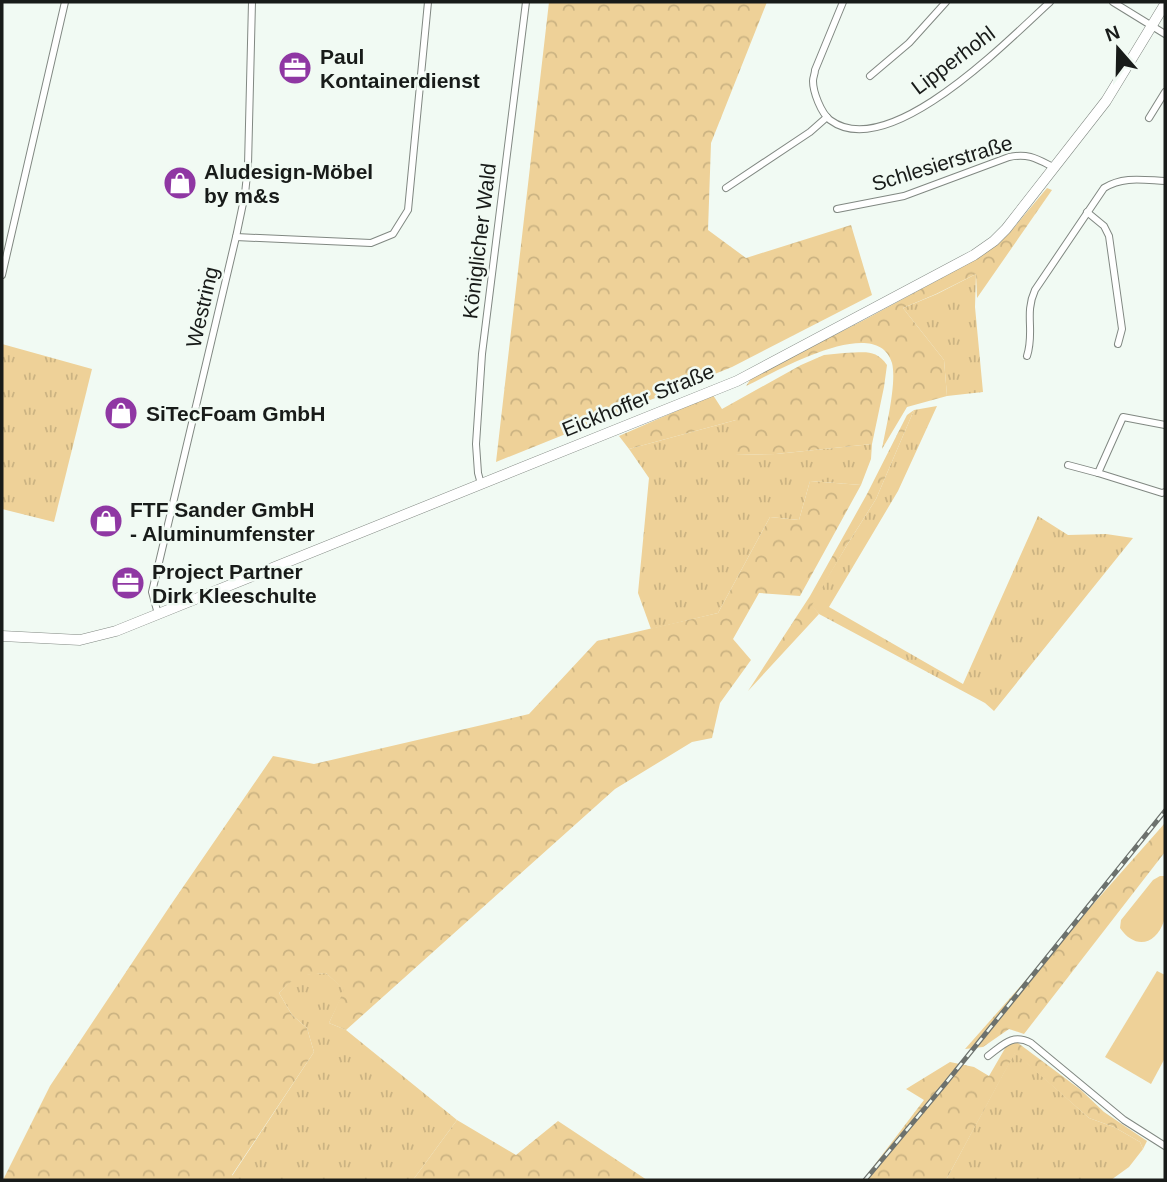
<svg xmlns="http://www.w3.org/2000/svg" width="1167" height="1182" font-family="Arial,sans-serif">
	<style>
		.grass { fill: url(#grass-tufts) }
		.forest { fill: url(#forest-crowns) }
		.garden { fill: #eed198 }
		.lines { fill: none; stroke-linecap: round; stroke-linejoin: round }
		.minor-casing { stroke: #818882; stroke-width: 8 }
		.secondary-casing { stroke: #818882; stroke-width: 11 }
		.minor { stroke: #fff; stroke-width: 6 }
		.secondary { stroke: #fff; stroke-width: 10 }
		.rail-casing { stroke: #6c716d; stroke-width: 5 }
		.rail { stroke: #f1faf3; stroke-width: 2.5; stroke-dasharray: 8; stroke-linecap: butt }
		.labels { text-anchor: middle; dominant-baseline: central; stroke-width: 5; stroke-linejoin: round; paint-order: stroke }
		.poi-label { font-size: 21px; font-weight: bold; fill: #181b19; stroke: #f1faf3; text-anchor: start }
		.street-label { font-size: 21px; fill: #181b19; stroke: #f1faf3 }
	</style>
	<defs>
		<pattern id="grass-tufts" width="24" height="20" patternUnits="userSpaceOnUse" patternTransform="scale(1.75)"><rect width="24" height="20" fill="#eed198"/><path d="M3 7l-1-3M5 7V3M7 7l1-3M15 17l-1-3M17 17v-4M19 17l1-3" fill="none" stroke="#cbb382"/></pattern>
		<pattern id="forest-crowns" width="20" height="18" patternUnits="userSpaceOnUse" patternTransform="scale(1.75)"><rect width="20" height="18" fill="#eed198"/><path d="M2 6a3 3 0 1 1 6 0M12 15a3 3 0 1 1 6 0" fill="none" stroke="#cbb382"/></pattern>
	</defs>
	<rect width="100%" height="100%" fill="#f1faf3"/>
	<g class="grass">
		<polygon points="976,274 975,307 983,392 947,396 944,360 903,308 937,294"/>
		<polygon points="2,344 92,369 54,522 2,509"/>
		<polygon points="937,406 898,491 829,607 963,684 1038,516 1068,535 1106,534 1133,538 994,711 985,703 819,614 811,605 847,545 876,499 914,410"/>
		<polygon points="736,420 736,455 776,454 872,444 871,459 861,485 810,481 799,520 770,517 718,613 651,629 638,593 649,478 629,449"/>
		<polygon points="326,973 345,990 329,1023 346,1030 457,1120 413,1180 237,1180 232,1176 314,1052 307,1028 292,1015 279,993 297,975"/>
		<polygon points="1015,1052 1089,1118 1114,1127 1140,1142 1143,1149 1129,1167 1111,1180 946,1180"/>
	</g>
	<g class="forest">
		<polygon points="549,2 767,2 711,143 708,230 746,258 851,225 872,295 732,367 496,462"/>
		<path d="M1047,188L1052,190L977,298L976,274L936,294L903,308L944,360L947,396L907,407L882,449C886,427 897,383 892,363C877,312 774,373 746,386L752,377L866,319L980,257L1011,231Z"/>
		<path d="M844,353C863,353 875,348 887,365L884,387L872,444L776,454L735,455L736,420L629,449L619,436L713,395L722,409L801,365L824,355Z"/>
		<polygon points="914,410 876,499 847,545 812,605 819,614 748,691 810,596 867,494 907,415"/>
		<polygon points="810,481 861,485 800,596 759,593 733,639 751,660 720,703 712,738 692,742 615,789 346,1030 329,1023 344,990 326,973 297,976 279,993 292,1015 307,1028 314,1052 232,1175 237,1180 3,1180 50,1086 170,906 273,756 314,764 529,714 597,641 718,613 770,517 799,520"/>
		<polygon points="1165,823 1165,852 1024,1034 1009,1029 983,1047 965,1049"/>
		<polygon points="1013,1043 1018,1043 1081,1090 1104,1112 1147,1141 1143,1149 1140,1142 1114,1127 1089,1118 1015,1053 946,1180 863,1180 924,1100 906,1089 950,1062 974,1067 989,1076 1007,1045"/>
		<polygon points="457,1120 516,1155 558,1121 647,1180 413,1180"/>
	</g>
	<g class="garden">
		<path d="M1160,876H1165C1165,888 1167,910 1164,921C1156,945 1135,950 1120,928L1121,920L1153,880Z"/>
		<polygon points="1157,971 1165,975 1165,1058 1151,1084 1105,1057"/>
	</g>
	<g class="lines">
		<defs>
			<g id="minor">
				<path d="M843,2L815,70C815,74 813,77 813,81C813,92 821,113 830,120C889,164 1009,39 1050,2"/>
				<polyline points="1113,2 1165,34"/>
				<polyline points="870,76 909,43 946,2"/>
				<polyline points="1149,118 1165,92"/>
				<polyline points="726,188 810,132 827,117"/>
				<path d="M837,209L904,196L1009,157C1029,153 1037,159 1055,168"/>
				<polyline points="1087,212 1104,226 1109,236 1122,329 1118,344"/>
				<polyline points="236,237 371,243 393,234 408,210 428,2"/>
				<polyline points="2,275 65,2"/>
				<path d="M1027,356C1035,331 1024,314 1035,290L1104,188C1123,176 1143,180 1165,181"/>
				<polyline points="1165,425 1123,417 1098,473 1162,493 1165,492"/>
				<polyline points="1068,465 1098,473"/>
				<polyline points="481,484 478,473 476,444 482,354 526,2"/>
				<polyline points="158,614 152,592 236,237 245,194 248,165 252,2"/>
				<path d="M988,1056C1003,1045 1012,1033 1031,1043L1124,1120L1165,1146"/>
			</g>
			<polyline id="secondary" points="2,636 80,640 116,631 737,381 974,255 994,241 1006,229 1106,101 1165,4"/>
		</defs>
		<use href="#minor" class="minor-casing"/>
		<use href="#secondary" class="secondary-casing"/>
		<use href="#minor" class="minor"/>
		<use href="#secondary" class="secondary"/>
		<defs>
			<polyline id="rail" points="865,1180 945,1084 1165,811"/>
		</defs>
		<use href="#rail" class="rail-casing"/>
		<use href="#rail" class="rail"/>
	</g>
	<defs>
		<symbol id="office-disc" viewBox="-11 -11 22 22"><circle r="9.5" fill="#8f37a3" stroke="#f1faf3"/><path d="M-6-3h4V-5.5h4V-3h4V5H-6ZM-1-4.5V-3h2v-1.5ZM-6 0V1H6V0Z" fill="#fff"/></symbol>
		<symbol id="shop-disc" viewBox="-11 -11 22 22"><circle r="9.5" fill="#8f37a3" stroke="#f1faf3"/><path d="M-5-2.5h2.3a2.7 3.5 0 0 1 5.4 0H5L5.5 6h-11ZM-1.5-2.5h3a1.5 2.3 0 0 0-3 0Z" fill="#fff"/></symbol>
	</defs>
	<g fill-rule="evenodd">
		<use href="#office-disc" x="276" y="49" width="38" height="38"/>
		<use href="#shop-disc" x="161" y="164" width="38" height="38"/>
		<use href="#shop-disc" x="102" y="394" width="38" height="38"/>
		<use href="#shop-disc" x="87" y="502" width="38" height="38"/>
		<use href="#office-disc" x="109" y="564" width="38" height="38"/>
	</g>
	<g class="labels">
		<g class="poi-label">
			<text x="320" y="56">Paul<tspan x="320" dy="24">Kontainerdienst</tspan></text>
			<text x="204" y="171">Aludesign-Möbel<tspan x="204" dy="24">by m&amp;s</tspan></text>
			<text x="146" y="413">SiTecFoam GmbH</text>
			<text x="130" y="509">FTF Sander GmbH<tspan x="130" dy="24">- Aluminumfenster</tspan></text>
			<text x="152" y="571">Project Partner<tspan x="152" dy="24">Dirk Kleeschulte</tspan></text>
		</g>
		<g class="street-label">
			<text transform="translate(953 60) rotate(-37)">Lipperhohl</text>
			<text transform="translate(942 163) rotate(-17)">Schlesierstraße</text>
			<text transform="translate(479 241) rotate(-83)">Königlicher Wald</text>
			<text transform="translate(202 307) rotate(-77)">Westring</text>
			<text transform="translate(638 400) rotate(-22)">Eickhoffer Straße</text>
		</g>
	</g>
	<rect width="1167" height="1182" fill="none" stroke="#181b19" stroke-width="7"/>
	<g transform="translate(1118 49) rotate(340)" stroke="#f1faf3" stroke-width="5" paint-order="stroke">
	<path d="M0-5L12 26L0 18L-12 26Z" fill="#181b19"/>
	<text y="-10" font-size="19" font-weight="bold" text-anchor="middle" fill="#181b19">N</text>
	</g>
</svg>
